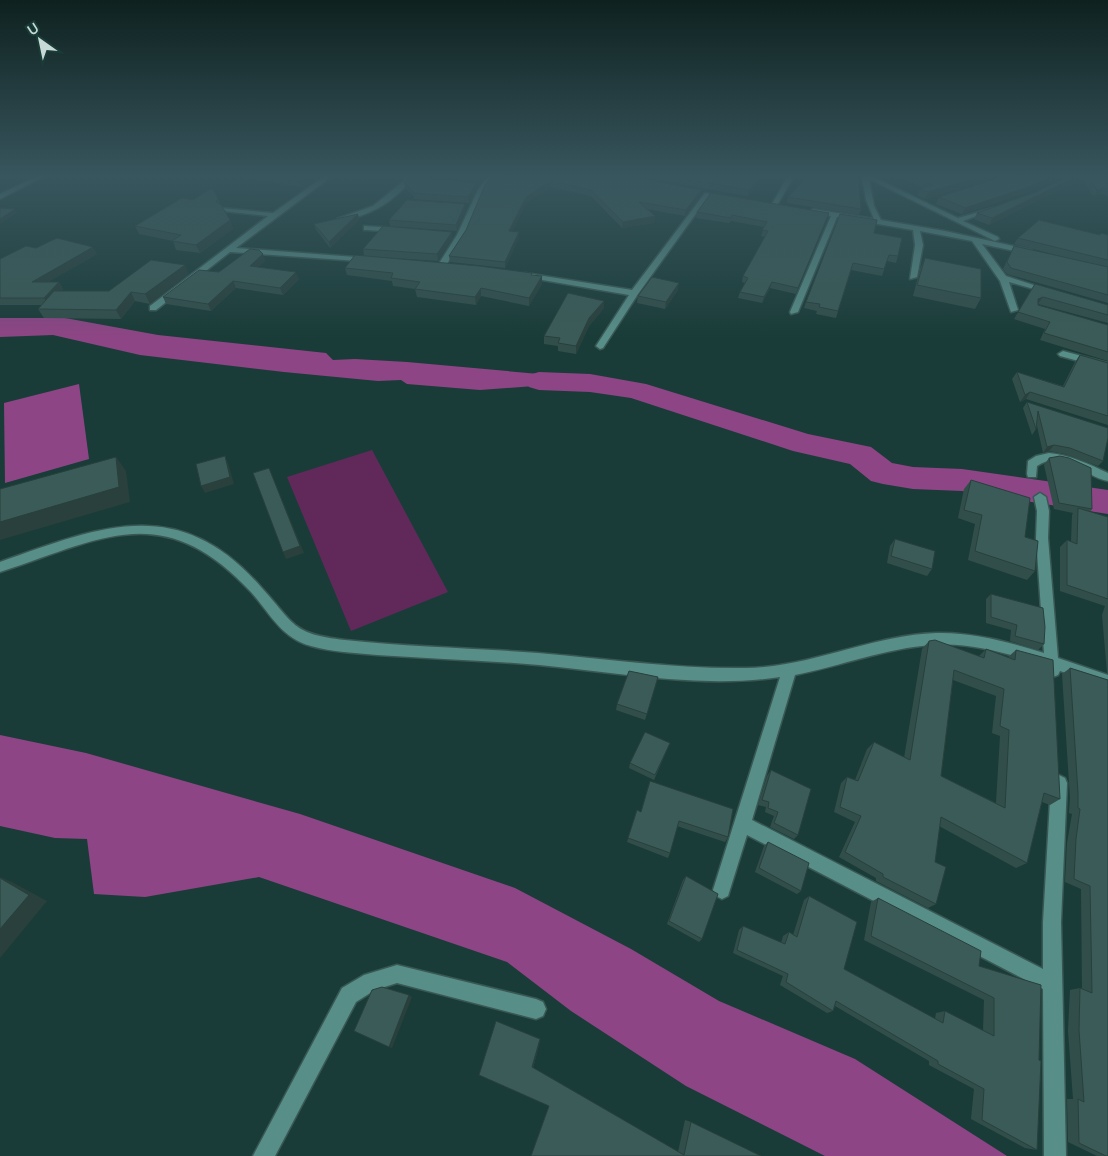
<svg xmlns="http://www.w3.org/2000/svg" width="1108" height="1156" font-family="Manrope,sans-serif">
	<style>
		.green { fill: #61295a }
		.water { fill: #8e4585 }
		.lines { fill: none; stroke-linecap: round; stroke-linejoin: round }
		.river { fill: #8e4585; fill-rule: evenodd }
		.minor-casing { stroke: #395854; stroke-width: 3 }
		.minor { fill: #588e88; fill-rule: evenodd }
		.wall { fill: #324e4b; fill-rule: evenodd }
		.shaded-wall { fill: #29403d }
		.building { fill: #3a5b57; stroke: #29403d; fill-rule: evenodd }
	</style>
	<rect width="100%" height="100%" fill="#1a3c38"/>
	<polygon class="green" points="372,450 448,592 351,631 287,477"/>
	<g class="water">
		<polygon points="0,318 65,318 158,335 326,353 333,360 355,359 407,362 583,378 590,383 578,389 534,386 480,390 407,384 401,380 378,381 284,372 140,355 53,335 0,337"/>
		<polygon points="79,384 89,459 5,483 4,403"/>
		<polygon points="0,735 86,753 300,814 515,888 631,949 719,1001 855,1059 1007,1156 825,1156 686,1086 571,1011 507,962 259,877 145,897 94,894 87,839 55,838 0,826"/>
	</g>
	<g class="lines">
		<polygon class="river" points="539,372 590,374 646,384 808,434 871,447 892,463 913,467 962,469 1108,490 1108,514 962,491 913,489 883,484 871,481 850,464 793,451 631,398 590,392 539,390 529,387 525,381 529,375"/>
		<defs>
			<g id="minor">
				<polygon points="38,176 45,176 0,199 0,194"/>
				<polygon points="325,176 332,176 236,248 369,258 372,258 372,262 230,252 156,310 150,310 150,306 268,216 223,211 221,210 221,208 273,213"/>
				<path d="M403,176H409L410,181C391,204 370,215 341,221L337,219L373,206L404,181Z"/>
				<polygon points="489,176 495,176 484,190 465,235 445,267 439,267 438,265 457,235 478,190"/>
				<polygon points="788,176 794,176 776,207 772,207 771,206"/>
				<polygon points="862,176 871,176 958,218 993,208 993,210 963,221 998,237 999,239 995,241 869,179 874,206 881,220 945,231 1032,250 1032,254 1029,254 982,244 1006,276 1052,291 1048,293 1009,282 1018,310 1011,312 1000,281 972,241 920,231 923,245 917,277 910,279 915,245 913,230 837,217 798,312 791,314 790,312 831,216 810,211 813,209 874,219 866,200"/>
				<polygon points="705,193 710,194 638,294 603,348 600,349 596,346 629,295 525,277 521,275 525,273 632,290"/>
				<polygon points="364,226 397,228 401,230 397,232 367,230 364,230"/>
				<polygon points="1063,351 1108,363 1108,369 1060,356 1058,354"/>
				<path d="M1049,453C1070,455 1089,464 1108,473V481C1085,477 1062,449 1037,466L1036,477H1028L1027,474L1028,461L1036,456Z"/>
				<path d="M1040,493L1046,497L1049,511L1048,538L1058,658L1108,675V687L1060,671L1058,675L1053,677L1048,675L1045,666C1010,654 971,642 933,645C886,648 841,666 795,675L752,820L1043,969V922L1051,783L1053,778L1059,775L1065,778L1067,783L1061,922L1066,1156H1044L1043,989L747,835L728,896L722,899L716,896L713,890L780,677C693,690 602,669 514,663C469,660 423,658 377,655C355,653 332,652 311,646C281,638 270,613 251,592C163,498 104,538 0,572V562C101,526 179,493 261,587C295,624 291,634 345,640C409,647 473,648 538,653C607,659 676,669 746,668C812,667 872,635 936,633C972,632 1009,642 1044,653L1036,538L1037,511L1034,497Z"/>
				<polygon points="397,965 536,999 543,1002 546,1009 543,1016 536,1019 397,983 375,990 356,1002 275,1156 253,1156 342,988 364,975"/>
			</g>
		</defs>
		<use href="#minor" class="minor-casing"/>
		<use href="#minor" class="minor"/>
	</g>
	<g class="wall">
		<polygon points="239,176 320,176 301,187"/>
		<polygon points="358,176 402,176 364,183"/>
		<polygon points="409,176 487,176 481,181 431,177 429,178 477,189 469,203 414,199 414,196 405,188 404,182"/>
		<polygon points="492,176 701,190 700,196 685,216 647,209 655,216 654,223 622,228 591,196 550,187 526,203 512,232 519,238 505,268 450,262 449,256 466,230"/>
		<polygon points="636,176 764,176 747,196"/>
		<polygon points="894,176 999,176 925,199 917,195 920,189 923,188"/>
		<polygon points="1005,176 1061,176 1027,192 962,214 936,204 939,197"/>
		<polygon points="1069,176 1108,176 1108,196 1100,193 1093,196 1082,178 989,225 974,219 977,213 1036,192"/>
		<polygon points="788,197 861,209 859,215 787,203"/>
		<polygon points="218,198 220,204 230,220 233,229 200,253 176,250 173,241 139,234 135,226 193,200"/>
		<polygon points="465,211 457,231 390,226 389,220"/>
		<polygon points="697,212 827,218 796,294 770,288 762,303 738,298 740,292 745,283 742,282 743,276 765,237 761,236 764,227 731,221 729,223 696,218"/>
		<polygon points="358,214 359,220 330,248 316,230 314,224"/>
		<polygon points="874,233 898,256 896,263 887,261 882,276 851,270 836,318 816,314 817,311 804,308 806,302"/>
		<polygon points="1100,235 1108,235 1108,303 1007,274 1003,269 1014,246 1083,262 1014,244 1018,238"/>
		<polygon points="453,239 438,261 364,256 363,249"/>
		<polygon points="36,248 97,254 48,282 59,282 63,289 61,291 109,291 189,274 150,304 135,301 121,319 44,318 38,309 42,305 0,305 0,259"/>
		<polygon points="925,258 981,298 975,309 913,296 920,269"/>
		<polygon points="265,261 258,267 299,279 283,295 236,288 211,311 166,304 163,297 219,272"/>
		<polygon points="345,268 532,275 542,284 529,306 481,296 476,305 417,297 415,289 393,286 392,281 347,275"/>
		<polygon points="1035,284 1108,305 1108,323 1038,304 1038,305 1108,325 1108,361 1040,340 1045,329 1014,319"/>
		<polygon points="678,290 665,309 637,303 638,296"/>
		<polygon points="604,301 604,308 589,326 576,354 558,351 558,346 544,344 544,336"/>
		<polygon points="1080,355 1108,363 1108,425 1026,399 1020,402 1012,379 1017,372 1063,386 1075,362"/>
		<polygon points="1027,402 1103,461 1098,466 1065,454 1049,451 1043,453 1037,426 1036,429 1032,435 1023,408"/>
		<polygon points="1049,458 1092,509 1090,512 1108,517 1108,674 1107,673 1102,615 1105,606 1060,591 1060,547 1067,540 1071,542 1072,515 1073,513 1054,509 1044,465"/>
		<polygon points="971,480 1025,537 1035,571 1027,580 968,560 975,524 958,518 964,489"/>
		<polygon points="895,539 932,569 927,576 887,563 890,546"/>
		<polygon points="991,594 1044,644 1038,650 1010,641 1011,630 986,623 986,599"/>
		<path d="M929,641L979,656L986,649L1008,657L1016,650L1060,799L1050,805L1042,802L1027,863L1016,868L939,826L935,862L936,904L928,908L876,881V878L839,857L855,822L834,812L841,783L847,777L855,780L867,749L874,742L904,758L922,649ZM953,680L996,696L992,733L1000,736L996,803L941,776Z"/>
		<polygon points="1070,668 1108,680 1108,1156 1097,1156 1068,1142 1067,1099 1073,1099 1068,1031 1070,990 1080,988 1082,989 1081,889 1065,882 1067,843 1072,814 1069,813 1070,798 1062,674"/>
		<polygon points="658,677 645,720 616,710 617,704"/>
		<polygon points="670,743 654,780 629,768 630,763"/>
		<polygon points="771,770 798,835 794,839 770,827 774,816 765,812 766,807 758,805 767,776"/>
		<polygon points="650,781 728,837 725,842 677,826 670,853 668,858 627,842 637,810 641,812"/>
		<polygon points="768,842 801,891 797,894 755,872 764,846"/>
		<polygon points="686,876 702,939 699,942 667,924 683,880"/>
		<polygon points="809,896 844,969 935,1019 936,1013 945,1011 983,1031 984,1000 864,940 871,902 878,898 979,966 1039,1060 1037,1150 1025,1148 971,1119 974,1089 929,1065 929,1061 835,1006 833,1011 827,1013 780,985 783,976 733,953 739,930 743,926 781,943 783,936 789,932 793,935 804,900"/>
		<polygon points="540,1039 540,1041 533,1068 678,1152 685,1120 691,1122 761,1156 531,1156 549,1106 479,1075"/>
	</g>
	<g class="shaded-wall">
		<polygon points="5,176 20,176 0,185 0,178"/>
		<polygon points="308,176 320,176 301,187 299,181"/>
		<polygon points="372,176 402,176 364,183 363,177"/>
		<polygon points="481,176 487,176 481,181"/>
		<polygon points="761,176 764,176 747,196 749,190"/>
		<polygon points="982,176 999,176 925,199 928,192"/>
		<polygon points="1052,176 1061,176 1027,192 962,214 965,208"/>
		<polygon points="1077,176 1083,176 1082,178 989,225 992,218"/>
		<polygon points="550,181 550,187 526,203 509,238 509,231 526,197"/>
		<polygon points="476,183 477,189 469,203 468,197"/>
		<polygon points="1104,187 1100,193 1093,196 1097,190"/>
		<polygon points="701,190 700,196 685,216 686,210"/>
		<polygon points="465,204 465,211 457,231 456,225"/>
		<polygon points="15,209 17,213 0,224 0,219"/>
		<polygon points="829,213 827,218 796,294 798,288"/>
		<polygon points="358,214 359,220 330,248 329,242"/>
		<polygon points="655,216 654,223 622,228 623,222"/>
		<polygon points="230,220 233,229 200,253 196,245"/>
		<polygon points="452,232 453,239 438,261 437,254"/>
		<polygon points="519,232 519,238 505,268 505,262"/>
		<polygon points="93,247 97,254 36,289 32,282"/>
		<polygon points="263,254 265,261 252,273 250,266"/>
		<polygon points="185,265 189,274 150,304 145,294"/>
		<polygon points="296,272 299,279 283,295 280,288"/>
		<polygon points="542,276 542,284 529,306 529,298"/>
		<polygon points="233,281 236,288 211,311 208,304"/>
		<polygon points="59,282 63,289 48,305 44,298"/>
		<polygon points="772,282 770,288 762,303 764,297"/>
		<polygon points="679,283 678,290 665,309 666,302"/>
		<polygon points="481,288 481,296 476,305 475,297"/>
		<polygon points="131,292 135,301 121,319 116,310"/>
		<polygon points="1043,297 1038,304 1033,306 1038,299"/>
		<polygon points="604,301 604,308 589,326 576,354 576,346 589,318"/>
		<polygon points="1030,392 1026,399 1020,402 1025,395"/>
		<polygon points="1054,445 1049,451 1043,453 1047,447"/>
		<polygon points="225,456 228,463 234,484 205,493 201,486"/>
		<polygon points="116,457 126,471 130,502 0,540 0,522"/>
		<polygon points="269,468 304,553 286,559 283,552"/>
		<polygon points="0,877 12,882 47,901 0,958"/>
		<polygon points="409,995 412,997 392,1048 389,1047"/>
		<polygon points="540,1039 540,1041 533,1068 532,1067"/>
	</g>
	<g class="building">
		<polygon points="270,176 308,176 299,181"/>
		<polygon points="361,176 372,176 363,177"/>
		<polygon points="409,176 427,176 430,179 476,183 468,197 413,193 414,192 404,182"/>
		<polygon points="492,176 629,176 701,190 686,210 639,202 655,216 623,222 591,190 550,181 526,197 509,231 519,232 505,262 449,256 466,230 485,185"/>
		<polygon points="669,176 761,176 749,190"/>
		<polygon points="808,176 858,176 861,209 788,197"/>
		<polygon points="910,176 982,176 928,192 920,189 933,185"/>
		<polygon points="1005,176 1052,176 1031,186 965,208 939,197"/>
		<polygon points="1069,176 1077,176 992,218 977,213 1036,192"/>
		<polygon points="1088,176 1108,176 1108,189 1104,187 1097,190"/>
		<polygon points="212,188 218,198 216,202 221,205 230,220 196,245 172,241 181,235 135,226 182,198 193,200"/>
		<polygon points="711,193 829,213 798,288 772,282 764,297 740,292 748,278 743,276 768,231 762,230 767,222 732,215 731,218 697,212"/>
		<polygon points="407,200 465,204 456,225 389,220"/>
		<polygon points="0,208 15,209 0,219"/>
		<polygon points="358,214 329,242 314,224"/>
		<polygon points="840,214 877,220 874,233 902,238 898,256 889,255 884,269 853,263 838,311 819,307 820,304 806,302"/>
		<polygon points="1039,220 1100,235 1101,233 1108,235 1108,260 1018,238"/>
		<polygon points="383,226 452,232 437,254 363,249"/>
		<polygon points="57,238 93,247 32,282 59,282 44,298 0,298 0,259 26,246 36,248"/>
		<polygon points="1014,246 1108,267 1108,295 1011,268 1007,262"/>
		<polygon points="250,249 259,250 263,254 250,266 296,272 280,288 233,281 208,304 163,297 199,270 219,272"/>
		<polygon points="355,255 479,266 532,273 531,275 542,276 529,298 481,288 475,297 415,289 420,282 391,278 393,273 345,268"/>
		<polygon points="925,258 981,269 981,298 917,285"/>
		<polygon points="151,260 185,265 145,294 131,292 116,310 38,309 54,291 109,291"/>
		<polygon points="652,277 679,283 666,302 638,296"/>
		<polygon points="1035,284 1108,305 1108,315 1043,297 1038,299 1038,305 1108,325 1108,352 1044,333 1050,322 1018,312"/>
		<polygon points="568,293 604,301 589,318 576,346 558,343 560,338 544,336"/>
		<polygon points="1080,355 1108,363 1108,416 1030,392 1025,395 1017,372 1064,387"/>
		<polygon points="1027,402 1108,428 1108,438 1103,461 1070,448 1054,445 1047,447 1038,411 1036,429"/>
		<polygon points="225,456 230,477 201,486 196,464"/>
		<polygon points="1060,456 1069,458 1091,468 1092,509 1059,503 1049,458"/>
		<polygon points="116,457 119,487 0,522 0,489"/>
		<polygon points="269,468 300,546 283,552 253,473"/>
		<polygon points="971,480 1030,498 1025,537 1038,541 1035,571 975,551 982,515 964,510"/>
		<polygon points="1078,508 1108,517 1108,599 1067,585 1067,540 1077,544"/>
		<polygon points="895,539 935,551 932,569 891,556"/>
		<polygon points="991,594 1043,608 1045,627 1044,644 1015,636 1017,625 991,617"/>
		<path d="M935,640L984,658L986,649L1015,660L1016,650L1053,660L1060,799L1044,793L1027,863L941,817L935,862L946,867L936,904L883,877V874L845,852L861,816L840,807L847,777L858,781L874,742L910,760L929,641ZM954,670L1004,689L1000,726L1009,730L1005,808L941,776Z"/>
		<polygon points="1070,668 1108,680 1108,1156 1106,1156 1079,1143 1078,1099 1084,1102 1079,1030 1080,988 1092,993 1090,886 1074,879 1076,839 1080,809 1078,808 1078,793"/>
		<polygon points="629,671 658,677 647,714 617,704"/>
		<polygon points="645,732 670,743 655,775 630,763"/>
		<polygon points="771,770 811,789 798,835 774,823 778,812 768,808 769,802 762,800"/>
		<polygon points="650,781 733,809 728,837 679,821 670,853 628,838 637,810 641,812"/>
		<polygon points="768,842 809,863 801,891 759,868"/>
		<polygon points="686,876 718,894 702,939 669,921"/>
		<polygon points="0,878 29,895 0,929"/>
		<polygon points="809,896 857,922 844,969 943,1023 945,1011 994,1036 994,998 871,936 878,898 981,951 979,966 1041,985 1039,1060 1041,1061 1037,1150 982,1120 984,1089 938,1064 938,1061 836,1001 833,1011 786,982 788,974 737,950 743,926 785,944 789,932 797,937"/>
		<polygon points="382,987 409,995 389,1047 354,1031 372,990"/>
		<polygon points="496,1021 540,1039 532,1067 684,1155 691,1122 761,1156 531,1156 549,1106 479,1075"/>
	</g>
	<linearGradient id="sky" x2="0" y2="1"><stop stop-color="#0e211f"/><stop offset="0.52" stop-color="#38565e"/><stop offset="1" stop-color="#38565e" stop-opacity="0"/></linearGradient>
	<rect width="1108" height="338" fill="url(#sky)"/>
	<g transform="translate(40 40) rotate(327)" stroke="#1a3c38" stroke-width="4" paint-order="stroke">
	<path d="M0-4L9 19L0 12L-9 19Z" fill="#c6d9d6"/>
	<text y="-8" font-size="14" font-weight="bold" text-anchor="middle" fill="#c6d9d6">U</text>
	</g>
</svg>
